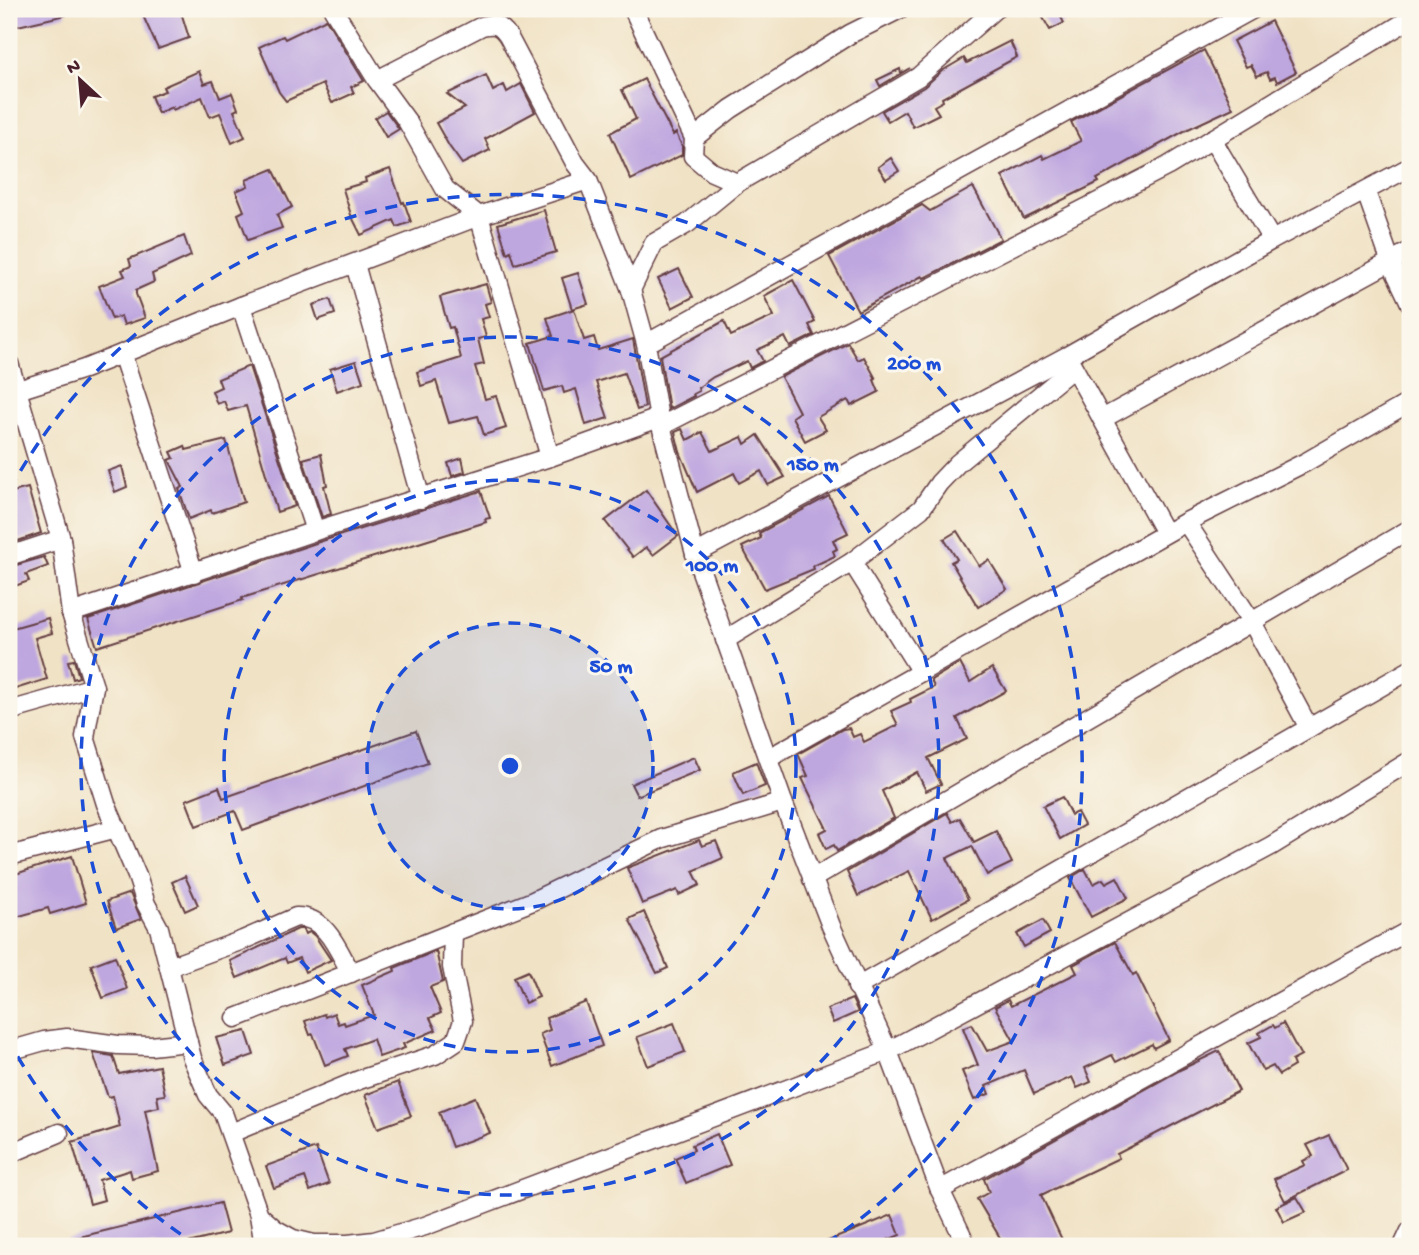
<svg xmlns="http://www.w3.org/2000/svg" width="1419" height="1255" font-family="'Gochi Hand',sans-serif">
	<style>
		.building { fill: #bea6df }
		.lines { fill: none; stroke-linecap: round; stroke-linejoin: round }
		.street-casing { stroke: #633c42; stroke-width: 21 }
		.street { stroke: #fff; stroke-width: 18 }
		.ring { fill: none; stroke: #1d4ed8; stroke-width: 3.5; stroke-dasharray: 12 9 }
		.centre { fill: #1d4ed8; stroke: #fbf7ec; stroke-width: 3.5 }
		.ring-label { font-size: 21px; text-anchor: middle; font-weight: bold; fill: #1d4ed8; stroke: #fbf7ec; stroke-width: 6; stroke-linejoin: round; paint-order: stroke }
	</style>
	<rect width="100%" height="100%" fill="#fbf7ec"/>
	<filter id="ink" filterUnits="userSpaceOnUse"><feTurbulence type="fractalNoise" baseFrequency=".0143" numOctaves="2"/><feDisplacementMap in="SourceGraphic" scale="14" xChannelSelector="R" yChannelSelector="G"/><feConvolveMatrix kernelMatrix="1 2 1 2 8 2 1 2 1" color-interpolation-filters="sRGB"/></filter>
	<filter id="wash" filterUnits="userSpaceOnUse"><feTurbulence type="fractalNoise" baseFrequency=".00686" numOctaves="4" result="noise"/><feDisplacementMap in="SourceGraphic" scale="28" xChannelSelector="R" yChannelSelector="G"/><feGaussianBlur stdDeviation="1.57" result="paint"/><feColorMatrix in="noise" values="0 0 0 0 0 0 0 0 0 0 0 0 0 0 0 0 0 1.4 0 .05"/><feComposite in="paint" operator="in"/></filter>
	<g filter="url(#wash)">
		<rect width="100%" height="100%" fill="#f0e2c5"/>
		<g id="blocks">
			<g class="building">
				<polygon points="9,9 65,9 66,15 9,28"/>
				<polygon points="140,9 180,9 189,38 158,49"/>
				<polygon points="1057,9 1064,23 1050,30 1042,16"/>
				<polygon points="326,19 364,81 351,87 354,93 332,103 323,84 286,101 279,92 259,47 283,36 285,39"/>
				<polygon points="1271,21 1296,72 1277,82 1275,77 1270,79 1267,72 1257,76 1251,65 1246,67 1233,41"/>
				<polygon points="1010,41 1017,57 942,98 943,101 934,106 939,114 913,127 905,111 888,121 882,111 924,87 942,71 964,58 967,63"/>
				<polygon points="1204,50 1233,108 1186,130 1097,179 1099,182 1024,219 1002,176 1042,155 1044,159 1081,141 1071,122"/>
				<polygon points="910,68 880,86 877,80 900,69 901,73"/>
				<polygon points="199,71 204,84 213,81 220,98 232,93 238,109 234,111 245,137 232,143 220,113 210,117 202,97 173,110 172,107 158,113 151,96 165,91 163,87"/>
				<polygon points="486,75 493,91 504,85 507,92 521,84 535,112 485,139 490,150 462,164 449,146 436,123 465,108 447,94"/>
				<polygon points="644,79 673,135 676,133 682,146 682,155 631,180 610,133 636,119 622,90"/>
				<polygon points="386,111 399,129 386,137 375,118"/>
				<polygon points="891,158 899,171 886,179 878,167"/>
				<polygon points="273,169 292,207 277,215 282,228 248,240 238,214 244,211 236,191 248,186 246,180"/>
				<polygon points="390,169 402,203 404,202 411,222 397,227 394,220 361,235 351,215 343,189 366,182 365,178"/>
				<polygon points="973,187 1001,239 924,278 922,276 858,311 829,256 922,205 930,211"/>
				<polygon points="544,210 556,252 515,264 511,251 507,253 498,224"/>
				<polygon points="184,236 191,256 152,274 154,282 136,290 136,294 145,318 124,325 121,316 112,319 99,286 125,276 122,270 131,266 129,259"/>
				<polygon points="679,269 693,297 672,308 658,279"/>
				<polygon points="578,273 588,304 572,309 562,278"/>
				<polygon points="793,280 815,322 809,325 814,335 790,347 785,337 757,350 763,361 750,368 747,361 713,377 698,388 699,391 693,394 694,396 669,409 660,356 724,321 731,336 774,316 764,296"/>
				<polygon points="486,284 491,302 485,304 489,317 481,319 486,337 478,339 484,364 475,366 485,399 496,396 506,428 484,435 478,416 449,423 436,381 421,386 417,372 461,358 453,327 449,328 440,297"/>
				<polygon points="330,299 335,314 318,320 313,305"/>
				<polygon points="574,309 584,340 594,337 598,350 633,339 645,407 637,410 624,373 596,382 608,418 586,425 576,389 564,393 562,386 544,391 530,343 553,336 547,318"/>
				<polygon points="848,343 858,360 864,357 876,379 874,380 879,392 851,406 848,400 818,417 826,430 805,441 792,417 799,412 781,377"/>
				<polygon points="356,361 363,382 337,391 330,369"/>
				<polygon points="249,366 295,506 277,512 246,406 228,411 224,401 217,404 212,391 221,387 218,379"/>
				<polygon points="682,429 687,440 702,432 712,451 742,437 745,444 758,435 785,477 768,485 761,471 739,483 734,473 697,492 680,452 675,432"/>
				<polygon points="226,440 244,502 212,513 211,510 189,519 179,489 183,487 169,460 174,458 171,452 185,446 186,450"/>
				<polygon points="321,454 327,485 324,486 331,514 322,517 303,459"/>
				<polygon points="462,458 465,472 452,476 448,463"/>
				<polygon points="122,466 127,487 115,492 108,471"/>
				<polygon points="28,488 41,533 9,544 9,493"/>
				<polygon points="646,490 678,536 653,555 646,547 633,557 605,521"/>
				<polygon points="481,491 490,518 485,519 486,522 242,598 243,600 97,647 88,619 319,542"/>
				<polygon points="829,496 848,533 833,540 837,549 833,551 835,556 813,566 814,569 765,589 742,547 761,538 759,533"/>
				<polygon points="957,531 979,566 989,560 1007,589 978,607 951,562 957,559 944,539"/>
				<polygon points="44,557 48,566 26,574 29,581 9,588 9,567"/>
				<polygon points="48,618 52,633 35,638 47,679 9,691 9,629"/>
				<polygon points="74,660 79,677 73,679 68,661"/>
				<polygon points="960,663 970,682 992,668 1006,691 957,718 967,739 928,758 941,784 926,791 917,772 882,791 894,818 837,851 834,845 826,849 819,833 827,829 802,778 808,776 798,754 843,729 849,728 853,737 860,734 864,742 898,725 891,711 911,702 910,699 934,687 931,680"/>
				<polygon points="416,731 428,763 243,830 235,811 196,826 186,800 219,787 223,798"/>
				<polygon points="694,757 700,770 637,796 631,784"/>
				<polygon points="756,762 765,786 743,795 733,772"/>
				<polygon points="1062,797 1071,815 1077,812 1084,825 1060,839 1043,806"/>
				<polygon points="947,813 952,822 960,818 974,842 996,831 1012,863 987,875 972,846 947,858 968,899 932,919 909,871 858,896 847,872"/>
				<polygon points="699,840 702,846 716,841 723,858 693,871 700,885 679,895 677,890 642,904 627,868"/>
				<polygon points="72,856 86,903 50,914 48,908 9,919 9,876"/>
				<polygon points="1085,869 1093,884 1103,879 1106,883 1117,877 1128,898 1091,917 1070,878"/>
				<polygon points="185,876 198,905 185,911 172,882"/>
				<polygon points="130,893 141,919 116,928 107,901"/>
				<polygon points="644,912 668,968 657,973 629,919"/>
				<polygon points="1043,920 1050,933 1024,947 1017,934"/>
				<polygon points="298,929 303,929 305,934 310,932 315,936 331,960 305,972 299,958 287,963 285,958 237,978 230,961"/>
				<polygon points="1115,942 1133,975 1136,973 1169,1040 1154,1048 1152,1044 1116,1062 1112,1055 1085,1068 1091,1082 1077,1088 1072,1077 1034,1094 1024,1070 986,1086 989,1094 974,1100 962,1071 978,1065 963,1028 972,1024 987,1051 1014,1041 995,1007 1008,1000 1011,1006 1077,973 1073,965"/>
				<polygon points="436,951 443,982 430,987 441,1013 430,1018 436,1030 403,1044 405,1048 379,1057 373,1039 345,1049 348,1056 325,1065 313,1034 310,1035 305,1021 324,1014 325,1017 334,1013 338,1024 344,1022 345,1025 374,1015 362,985 395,971 394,968"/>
				<polygon points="115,956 127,989 103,998 91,965"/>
				<polygon points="528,971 539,997 525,1003 514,977"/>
				<polygon points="852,999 858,1012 833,1023 827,1009"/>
				<polygon points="586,1002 602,1046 552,1066 540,1034 550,1030 546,1018"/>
				<polygon points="674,1023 685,1052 648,1066 637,1037"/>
				<polygon points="1283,1023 1301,1056 1292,1061 1294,1066 1279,1075 1273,1066 1263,1071 1248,1043 1261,1037 1259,1033 1273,1025 1275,1028"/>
				<polygon points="246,1031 254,1055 225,1065 216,1038"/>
				<polygon points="1219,1051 1239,1091 1117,1154 1119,1158 1041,1195 1065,1246 1008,1246 1002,1241 977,1199 989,1192 984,1179 1182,1069"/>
				<polygon points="93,1053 113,1056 119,1074 159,1066 165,1095 157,1096 159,1107 145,1110 158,1171 132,1178 130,1170 99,1180 104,1200 90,1204 72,1142 120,1127 113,1096 108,1097"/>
				<polygon points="398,1082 411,1116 378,1128 365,1095"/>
				<polygon points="475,1097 490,1133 452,1147 439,1112"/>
				<polygon points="717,1134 730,1165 686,1183 675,1158 694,1150 692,1145"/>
				<polygon points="1329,1135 1347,1170 1285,1201 1274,1179 1305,1165 1303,1161 1313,1156 1307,1145"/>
				<polygon points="316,1148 329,1184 310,1191 305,1177 274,1188 266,1166"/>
				<polygon points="1297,1197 1306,1212 1284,1222 1276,1207"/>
				<polygon points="220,1203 228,1233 176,1246 67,1246 67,1240"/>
				<polygon points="892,1215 900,1235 873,1246 816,1246"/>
			</g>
		</g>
	</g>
	<g filter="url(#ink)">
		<use href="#blocks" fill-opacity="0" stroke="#633c42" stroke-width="2"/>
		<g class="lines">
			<defs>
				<g id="street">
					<path d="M333,9L377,80L482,26C496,23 500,25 508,36L575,163L588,180L631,290L646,344L659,418L695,554L783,802L831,926L888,1051L940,1190L967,1246"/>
					<polyline points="633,9 694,138 693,156 712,172 737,183"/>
					<polyline points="377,80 407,121 445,189 479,216 550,457"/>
					<polyline points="694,138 731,109 850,34 900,9"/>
					<polyline points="1212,139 1272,240"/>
					<polyline points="1366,192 1391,263 1410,303"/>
					<polyline points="355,264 421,499"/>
					<polyline points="631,290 654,243 687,224 737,183 918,77 995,9"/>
					<polyline points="241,306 315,531"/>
					<polyline points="646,344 1253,9"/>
					<polyline points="122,354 194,573"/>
					<polyline points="1069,359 1165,533"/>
					<polyline points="9,363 61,539 71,613 94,687 85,737 106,804 137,876 146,904 159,928 192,1058 208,1095 223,1113 259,1215 275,1229 293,1239 314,1244 348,1244 374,1241 425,1226 888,1051 1271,846 1410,761"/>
					<polyline points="18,390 84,369 241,306 479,216 588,180"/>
					<polyline points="1102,419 1410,251"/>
					<polyline points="661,426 1168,166 1410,19"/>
					<polyline points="1186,522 1252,622 1309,728"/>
					<polyline points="695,554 1067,356 1272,240 1410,167"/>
					<polyline points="9,556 61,539"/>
					<polyline points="852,562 921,672"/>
					<polyline points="71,613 315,531 550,457 659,418"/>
					<polyline points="725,640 852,562 921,509 939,483 958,463 1073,368"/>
					<polyline points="9,711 94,687"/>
					<polyline points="769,758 1186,522 1306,462 1410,402"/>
					<polyline points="9,856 117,828"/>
					<polyline points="812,879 1410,529"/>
					<path d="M169,967L243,940L296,917C326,916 338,950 351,973"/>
					<polyline points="857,987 1410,670"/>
					<polyline points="236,1018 533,901 661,839 783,802"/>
					<polyline points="9,1051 44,1041 67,1038 118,1045 151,1046 188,1042"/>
					<polyline points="231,1133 359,1080 435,1055 456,1041 463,1021 452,967 453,932"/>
					<polyline points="9,1154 59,1133"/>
					<polyline points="940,1190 1410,930"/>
					<polyline points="259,1215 264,1246"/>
					<polyline points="1403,1246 1410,1231"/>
				</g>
			</defs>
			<use href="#street" class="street-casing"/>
			<use href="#street" class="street"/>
		</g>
	</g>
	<circle cx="510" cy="766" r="143" fill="#1d4ed8" fill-opacity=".12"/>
	<g class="ring">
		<circle cx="510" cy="766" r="143"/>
		<circle cx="510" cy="766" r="286"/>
		<circle cx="510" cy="766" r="429"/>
		<path d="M198 1246A572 572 0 0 1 10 1043M10 489A572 572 0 1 1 822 1246"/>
	</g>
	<circle cx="510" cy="766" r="10" class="centre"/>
	<g class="ring-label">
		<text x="914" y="369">200 m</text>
		<text x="813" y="470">150 m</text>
		<text x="712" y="571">100 m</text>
		<text x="611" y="672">50 m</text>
	</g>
	<rect width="1419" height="1255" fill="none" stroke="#fbf7ec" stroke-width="35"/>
	<g transform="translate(80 80) rotate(334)" stroke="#fbf7ec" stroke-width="5" paint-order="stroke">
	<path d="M0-5L12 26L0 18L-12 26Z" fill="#4a1f2b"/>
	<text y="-10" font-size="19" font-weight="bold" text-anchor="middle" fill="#4a1f2b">N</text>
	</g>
</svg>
